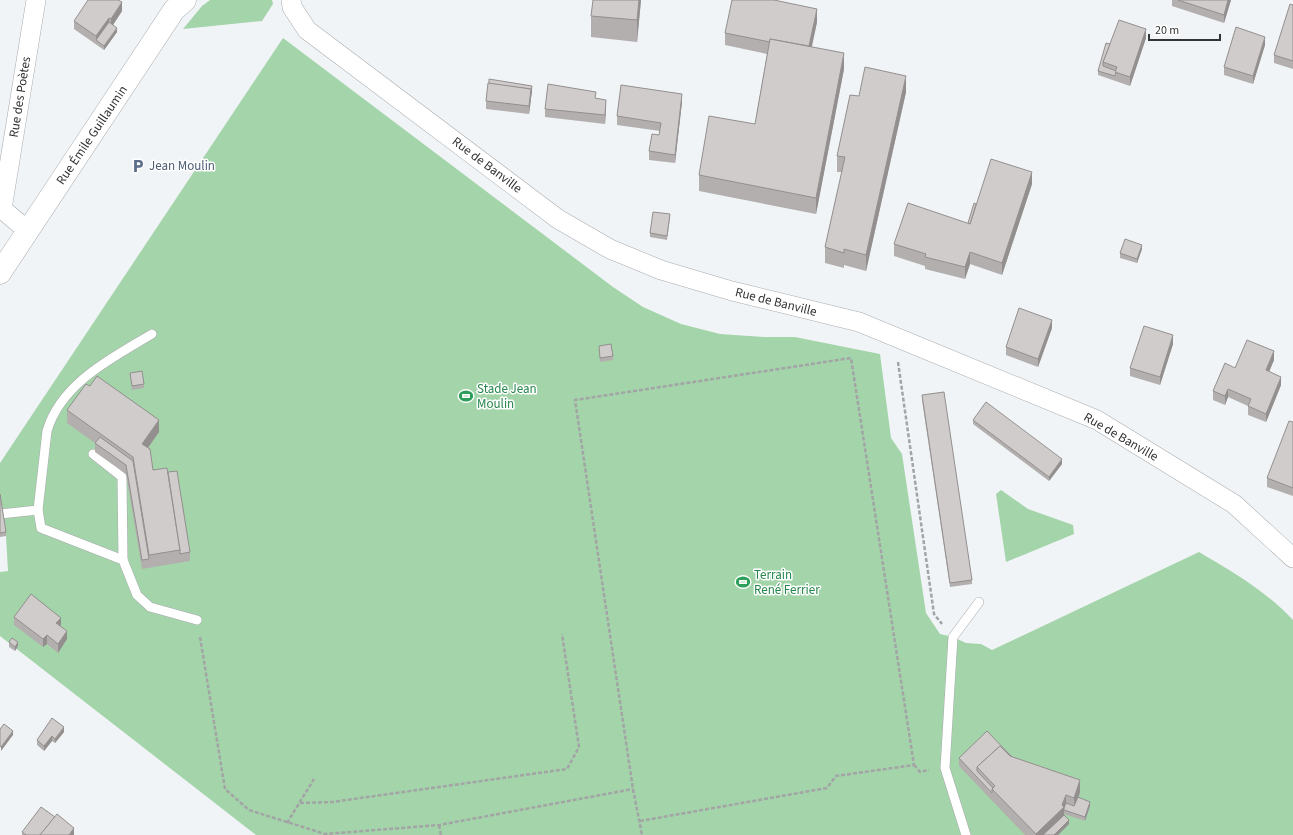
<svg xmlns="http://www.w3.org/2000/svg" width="1293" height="835" font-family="'Source Sans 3',sans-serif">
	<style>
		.green { fill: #a4d4a9 }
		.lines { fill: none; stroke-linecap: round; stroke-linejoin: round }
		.service-casing { stroke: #a9abae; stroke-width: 10 }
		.minor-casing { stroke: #a9abae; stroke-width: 20 }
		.secondary-casing { stroke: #a9abae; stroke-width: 23 }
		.path { stroke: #a2a4a6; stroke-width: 2.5; stroke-dasharray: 4 2; stroke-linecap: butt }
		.service { stroke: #fff; stroke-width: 9 }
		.minor { stroke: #fff; stroke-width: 19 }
		.secondary { stroke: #fff; stroke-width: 22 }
		.wall { fill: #b3afaf }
		.shaded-wall { fill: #928f8e }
		.building { fill: #d0cccb; stroke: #928f8e }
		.labels { text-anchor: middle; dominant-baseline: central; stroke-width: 3; stroke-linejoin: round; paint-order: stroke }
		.street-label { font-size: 13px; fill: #323334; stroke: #fff }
		.service-label { font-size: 13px; fill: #4e5e75; stroke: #fff; text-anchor: start }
		.leisure-label { font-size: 13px; fill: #27864d; stroke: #fff; text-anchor: start }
	</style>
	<rect width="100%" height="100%" fill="#f1f4f7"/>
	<g class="green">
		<polygon points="210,0 272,0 273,4 262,21 183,29 202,6"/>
		<path d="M283,38L613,287L643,307L681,324L720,334L765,337H795L880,354L891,438L902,454L926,613L940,634L953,637L966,643L981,644L992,650L1199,552C1233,572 1266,591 1293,620V835H256L0,636V572L8,571L6,536L0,498V463Z"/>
		<polygon points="1001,490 1028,509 1073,525 1074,534 1006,562 996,494"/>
	</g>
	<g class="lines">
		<defs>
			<g id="service">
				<path d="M152,334C112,358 61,383 47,431L38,510L41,528L123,560L137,595L150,607L197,620"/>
				<polyline points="93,454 122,477 123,560"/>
				<polyline points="0,514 38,510"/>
				<polyline points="966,835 945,768 953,637 979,602"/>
			</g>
			<g id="minor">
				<polyline points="291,0 292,7 307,30 558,219 610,249 661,270 732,291 859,322 1097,420 1234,504 1293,558"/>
				<polyline points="28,231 2,209 36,0"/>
			</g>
			<polyline id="secondary" points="0,273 174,10 185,0"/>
		</defs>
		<use href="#service" class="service-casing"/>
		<use href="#minor" class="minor-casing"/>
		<use href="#secondary" class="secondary-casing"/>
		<g class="path">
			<polyline points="898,362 934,614 942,624"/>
			<polyline points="200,637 225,789 249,810 325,834 439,825 633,789"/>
			<polyline points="914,765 920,772 929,770"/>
			<polyline points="300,803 332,802 567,769 579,747 562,634"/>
			<polyline points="640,821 827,788 836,776 914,765 851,358 575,400 633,789 642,835"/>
			<polyline points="287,823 314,779"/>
			<polyline points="439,825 441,835"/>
		</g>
		<use href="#service" class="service"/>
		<use href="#minor" class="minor"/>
		<use href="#secondary" class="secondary"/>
	</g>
	<g class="wall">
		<polygon points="641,0 637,42 591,37 591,16"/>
		<polygon points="1172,0 1231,0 1224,23 1172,6"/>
		<polygon points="1293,5 1293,69 1274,63 1274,55"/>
		<polygon points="122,11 113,25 117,32 104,50 74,29 74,21"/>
		<polygon points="817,22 812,47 844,69 816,214 699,191 699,175 755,124 767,54 725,45 725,33"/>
		<polygon points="1146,38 1130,86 1098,75 1098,71 1110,44"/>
		<polygon points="1265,45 1253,84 1224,75 1224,67"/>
		<polygon points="532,91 529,114 486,109 486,101"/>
		<polygon points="906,92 866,271 844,265 844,268 825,263 825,247 842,172 837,172 837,156 859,96"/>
		<polygon points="596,99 606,109 605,124 545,117 545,109"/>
		<polygon points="682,102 675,163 649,160 649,151 659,135 660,131 617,125 617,116"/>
		<polygon points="1032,184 1002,275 970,264 965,279 925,269 925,266 894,256 894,244 968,223 976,204"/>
		<polygon points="670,218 667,240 650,237 650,233"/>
		<polygon points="1142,249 1137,263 1120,258 1120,253"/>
		<polygon points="1052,328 1038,367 1006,355 1006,347"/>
		<polygon points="1173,344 1160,385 1130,376 1130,368"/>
		<polygon points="599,346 613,356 613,360 600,362"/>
		<polygon points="1274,360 1269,372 1281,385 1266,422 1248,415 1248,406 1228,397 1225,405 1213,400 1213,391 1235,368"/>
		<polygon points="130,373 144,384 144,388 132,390"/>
		<polygon points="922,395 972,580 972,584 950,587 922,400"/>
		<polygon points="67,410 159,432 148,448 153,470 168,472 190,552 190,561 142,569 126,474 95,452 95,443 67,423"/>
		<polygon points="973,420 1062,464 1049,481 973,424"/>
		<polygon points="1293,422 1293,496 1267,487 1267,478"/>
		<polygon points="0,494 6,532 6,536 0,537"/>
		<polygon points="14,617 61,626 67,639 58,653 47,644 43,647 14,625"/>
		<polygon points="9,642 18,646 15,651 9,647"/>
		<polygon points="64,732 55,743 52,741 44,751 37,745 37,740"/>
		<polygon points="1012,757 1080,792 1079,797 1090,806 1085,821 1064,814 1069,824 1058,835 1025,835 959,766 959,758"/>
		<polygon points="22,832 74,835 22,835"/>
	</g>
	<g class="shaded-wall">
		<polygon points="639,0 641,0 637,42 637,20"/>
		<polygon points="1228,0 1231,0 1224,23 1224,15"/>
		<polygon points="122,2 122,11 111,28 111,19"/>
		<polygon points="817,9 817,22 808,62 808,50"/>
		<polygon points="109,18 109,26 96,40 96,45 96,36"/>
		<polygon points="117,28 117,32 104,50 104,46"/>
		<polygon points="1146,29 1146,38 1130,86 1130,77"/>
		<polygon points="1265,37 1265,45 1253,84 1253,76"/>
		<polygon points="844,53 844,69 816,214 816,198"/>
		<polygon points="906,76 906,92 866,271 866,255"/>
		<polygon points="532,86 532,91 529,114 529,106"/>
		<polygon points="682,94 682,102 675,163 675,155"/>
		<polygon points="606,100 606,109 605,124 605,115"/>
		<polygon points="1032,172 1032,184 1002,275 1002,263"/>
		<polygon points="1142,245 1142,249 1137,263 1137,259"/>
		<polygon points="970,252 970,264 965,279 965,267"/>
		<polygon points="1052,320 1052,328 1038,367 1038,359"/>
		<polygon points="1173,335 1173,344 1160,385 1160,377"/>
		<polygon points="1274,351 1274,360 1266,379 1266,370"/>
		<polygon points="1281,377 1281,385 1266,422 1266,414"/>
		<polygon points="1228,389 1228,397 1225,405 1225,396"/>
		<polygon points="159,420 159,432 142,456 142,444"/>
		<polygon points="1062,459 1062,464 1049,481 1049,477"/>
		<polygon points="61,618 61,626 56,623"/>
		<polygon points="67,631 67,639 58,653 58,644"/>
		<polygon points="47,635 47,644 43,647 43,639"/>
		<polygon points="18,642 18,646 15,651 15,647"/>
		<polygon points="64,727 64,732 55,743 55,739"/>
		<polygon points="13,731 13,735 1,751 1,747"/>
		<polygon points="52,736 52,741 44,751 44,746"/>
		<polygon points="1080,780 1080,792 1074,810 1074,798"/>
		<polygon points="1066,795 1066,808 1064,810 1064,820 1048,835 1036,835 1036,834 1062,805"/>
		<polygon points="1090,802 1090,806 1085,821 1085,817"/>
		<polygon points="1069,820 1069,824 1058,835 1054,835"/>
		<polygon points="74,828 74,835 69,835"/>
	</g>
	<g class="building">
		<polygon points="88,0 118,0 122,2 111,19 109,18 96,36 74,21"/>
		<polygon points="593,0 639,0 637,20 591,16"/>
		<polygon points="732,0 774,0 817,9 809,46 770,39 770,42 725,33"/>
		<polygon points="1178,0 1228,0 1224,15"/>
		<polygon points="1290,4 1293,5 1293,61 1274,55"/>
		<polygon points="1119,20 1146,29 1130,77 1115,72 1117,67 1103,62"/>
		<polygon points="109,22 117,28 104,46 96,40"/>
		<polygon points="1236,27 1265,37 1253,76 1224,67"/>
		<polygon points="770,39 844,53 816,198 699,175 709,116 755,124"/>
		<polygon points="1106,43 1110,44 1103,62 1103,66 1116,71 1115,76 1098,71"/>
		<polygon points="865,67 906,76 866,255 844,249 844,253 825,247 845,157 837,156 850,95 859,96"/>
		<polygon points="489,79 532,86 531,93 531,89 489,84"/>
		<polygon points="488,83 531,89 529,106 486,101"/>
		<polygon points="548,84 596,92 595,98 606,100 605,115 545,109"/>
		<polygon points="621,85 682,94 675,155 649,151 652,134 659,135 661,123 617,116"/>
		<polygon points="991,159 1032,172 1002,263 970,252 965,267 925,257 926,254 894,244 908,203 970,224"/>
		<polygon points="974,203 976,204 970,224 968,223"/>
		<polygon points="653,212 670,214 667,236 650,233"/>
		<polygon points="1125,239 1142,245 1137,259 1120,253"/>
		<polygon points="1019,308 1052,320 1038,359 1006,347"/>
		<polygon points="1144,326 1173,335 1160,377 1130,368"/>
		<polygon points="1247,340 1274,351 1266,370 1281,377 1266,414 1248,406 1251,399 1228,389 1225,396 1213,391 1225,363 1235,368"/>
		<polygon points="611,344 613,356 600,358 599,346"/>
		<polygon points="142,371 144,384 132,386 130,373"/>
		<polygon points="97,376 159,420 142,444 150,449 153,470 167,468 180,550 149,555 133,457 67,410 86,384 90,386"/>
		<polygon points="944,392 972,580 950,583 922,395"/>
		<polygon points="986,402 1062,459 1049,477 973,420"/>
		<polygon points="1289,421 1293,422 1293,488 1267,478"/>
		<polygon points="100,437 133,461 149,559 142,560 126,465 95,443"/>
		<polygon points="177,471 190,552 180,554 180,550 168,472"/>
		<polygon points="0,494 6,532 0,533"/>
		<polygon points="31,594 61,618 56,623 67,631 58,644 47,635 43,639 14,617"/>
		<polygon points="12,638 18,642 15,647 9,642"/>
		<polygon points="52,718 64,727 55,739 52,736 44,746 37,740"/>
		<polygon points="4,724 13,731 1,747 0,746 0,729"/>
		<polygon points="987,731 1012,757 1010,756 1000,746 977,767 977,771 993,788 992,789 992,793 959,758"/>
		<polygon points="1000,746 1010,756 1080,780 1074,798 1066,795 1062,805 1064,807 1036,834 992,789 995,786 977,767"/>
		<polygon points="1078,797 1090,802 1085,817 1064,810 1064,808 1066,803 1074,806"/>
		<polygon points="41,807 55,817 40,835 26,835 22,832"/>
		<polygon points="57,814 74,828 69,835 40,835"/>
		<polygon points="1064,815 1069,820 1054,835 1043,835"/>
	</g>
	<defs>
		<symbol id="parking-bare" viewBox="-9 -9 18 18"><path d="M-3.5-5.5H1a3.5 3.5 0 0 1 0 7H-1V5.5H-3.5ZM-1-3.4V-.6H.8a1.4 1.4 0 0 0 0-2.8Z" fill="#5c6f8a" stroke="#fff" stroke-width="2.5" paint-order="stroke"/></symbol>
		<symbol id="stadium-bare" viewBox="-9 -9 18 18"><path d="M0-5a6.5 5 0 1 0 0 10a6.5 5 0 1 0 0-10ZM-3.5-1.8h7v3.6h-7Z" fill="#2e9e5b" stroke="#fff" stroke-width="2.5" paint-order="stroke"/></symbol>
	</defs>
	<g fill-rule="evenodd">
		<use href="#parking-bare" x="128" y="156" width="20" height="20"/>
		<use href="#stadium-bare" x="456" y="386" width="20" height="20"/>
		<use href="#stadium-bare" x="733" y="572" width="20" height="20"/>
	</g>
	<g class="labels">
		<g class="street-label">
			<text transform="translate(20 97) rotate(-81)">Rue des Poètes</text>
			<text transform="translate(92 135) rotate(-56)">Rue Émile Guillaumin</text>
			<text transform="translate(487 165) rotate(37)">Rue de Banville</text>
			<text transform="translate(776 302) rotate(14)">Rue de Banville</text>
			<text transform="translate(1121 437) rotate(30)">Rue de Banville</text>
		</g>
		<g class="service-label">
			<text x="149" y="166">Jean Moulin</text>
		</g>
		<g class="leisure-label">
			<text x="477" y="389">Stade Jean<tspan x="477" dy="15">Moulin</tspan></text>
			<text x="754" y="575">Terrain<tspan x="754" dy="15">René Ferrier</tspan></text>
		</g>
	</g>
	<path d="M1149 34v6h71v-6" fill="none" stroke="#323334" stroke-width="2"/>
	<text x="1155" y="34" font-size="12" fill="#323334" stroke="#ffffff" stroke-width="3" paint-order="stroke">20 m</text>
</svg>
